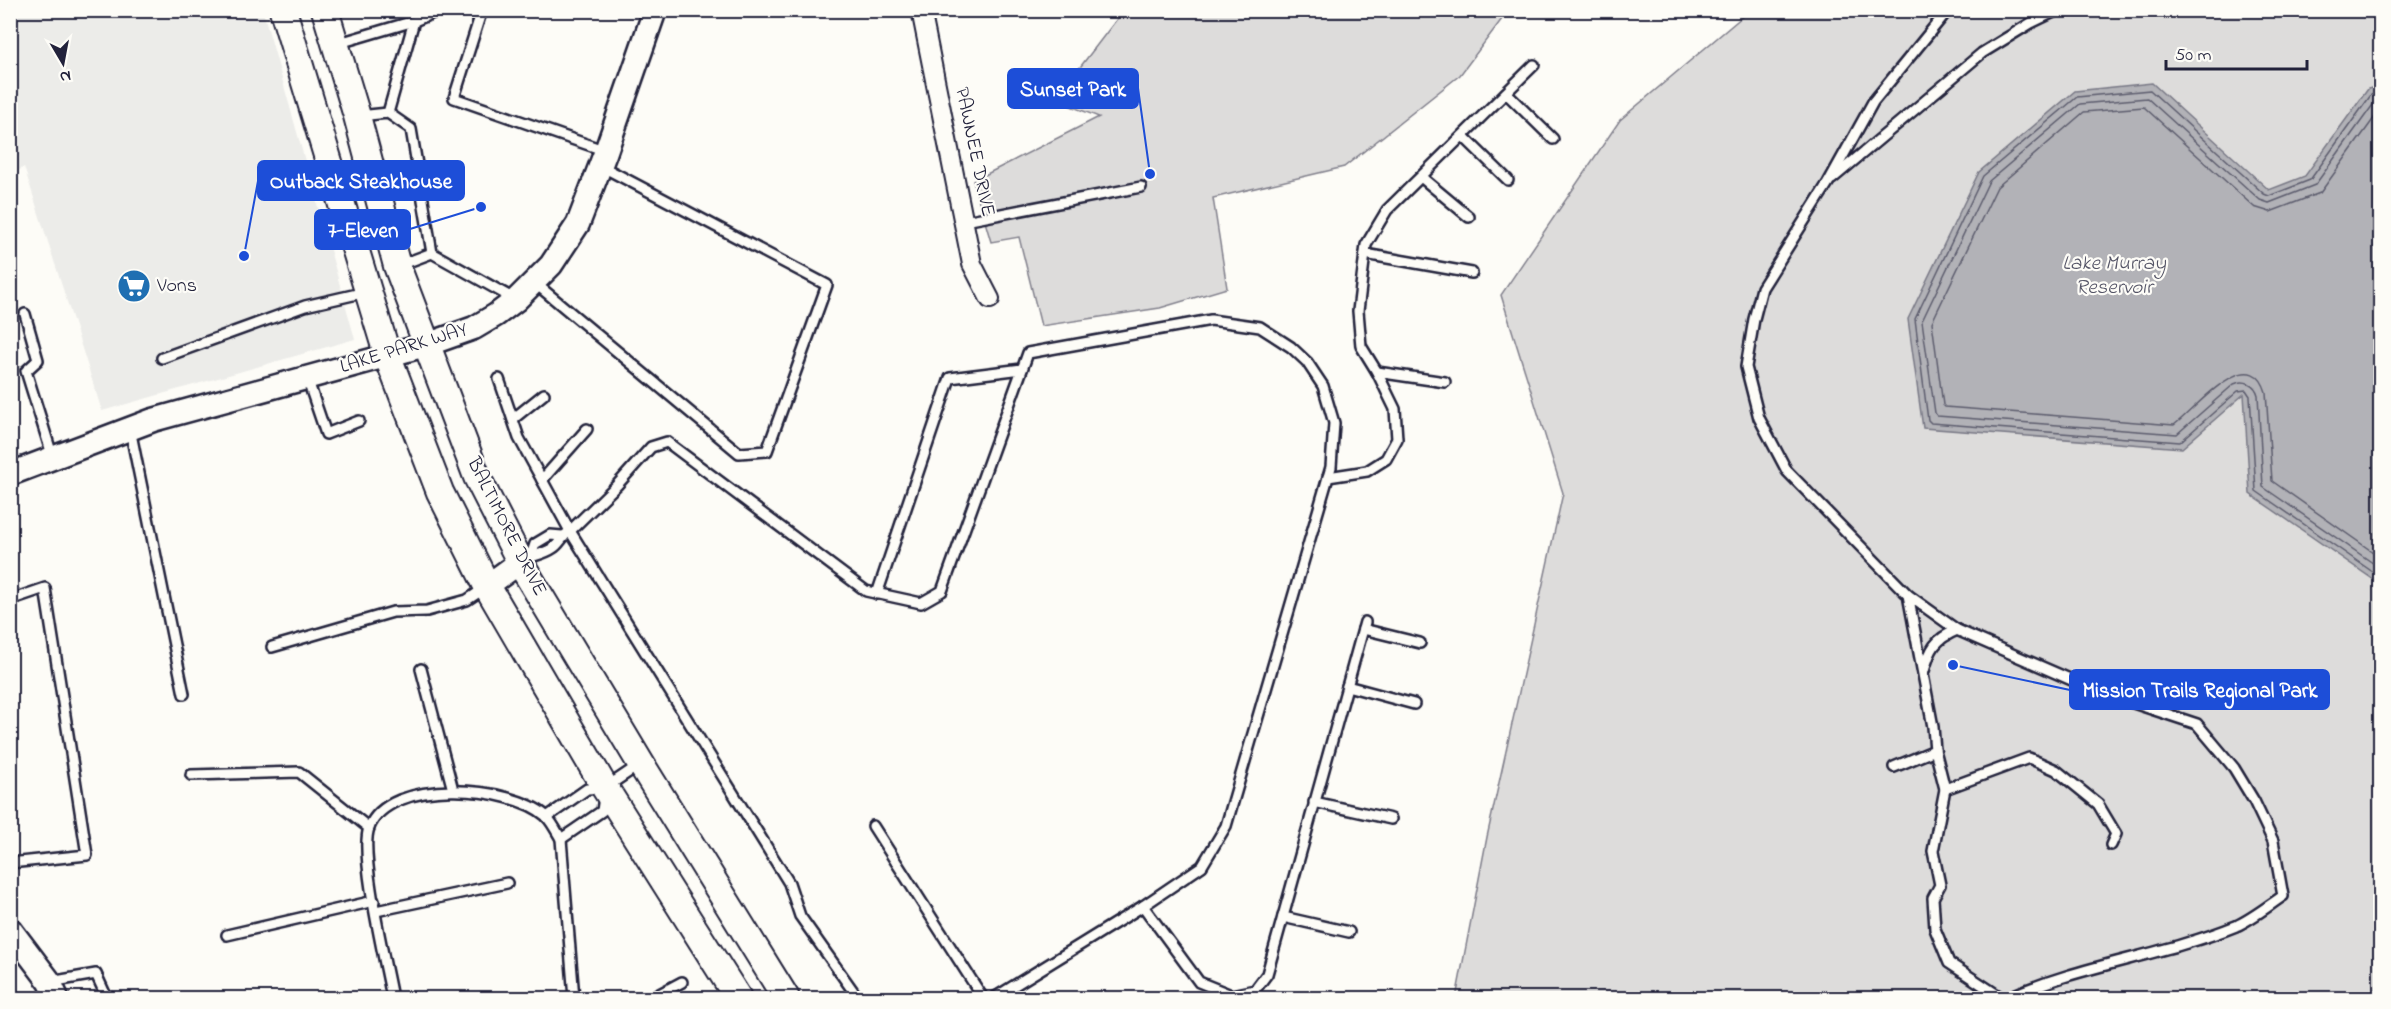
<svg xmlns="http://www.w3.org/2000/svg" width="2391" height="1009" font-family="'Indie Flower',sans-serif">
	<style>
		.built { fill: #ecece9 }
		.green { fill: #dddcdb; stroke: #807f8b; stroke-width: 1.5 }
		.water { fill: #b2b2b7; stroke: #787885; stroke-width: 1.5 }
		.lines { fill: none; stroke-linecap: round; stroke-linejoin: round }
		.shore { stroke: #5c5c6d; stroke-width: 1.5 }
		.service-casing { stroke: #22223b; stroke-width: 14 }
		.minor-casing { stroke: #22223b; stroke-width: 22 }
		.tertiary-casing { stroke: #22223b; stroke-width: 27 }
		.secondary-casing { stroke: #22223b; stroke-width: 30 }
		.service { stroke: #fdfcf7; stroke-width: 9 }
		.minor { stroke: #fdfcf7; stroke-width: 18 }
		.tertiary { stroke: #fdfcf7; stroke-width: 22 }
		.secondary { stroke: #fdfcf7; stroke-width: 26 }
		.labels { text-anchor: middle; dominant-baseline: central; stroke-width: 4.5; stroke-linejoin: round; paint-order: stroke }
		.street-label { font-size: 20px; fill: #22223b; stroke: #fdfcf7 }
		.poi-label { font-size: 20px; fill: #22223b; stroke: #fdfcf7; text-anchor: start }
		.water-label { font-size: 21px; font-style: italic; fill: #545466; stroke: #fdfcf7 }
		.leader { fill: none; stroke: #1d4ed8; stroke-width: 2 }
		.callout-dot { fill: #1d4ed8; stroke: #fdfcf7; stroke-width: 2 }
		.callout { fill: #1d4ed8; stroke: #1d4ed8; stroke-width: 2 }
		.callout-label { font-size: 21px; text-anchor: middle; font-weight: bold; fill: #fff }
	</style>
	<rect width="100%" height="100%" fill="#fdfcf7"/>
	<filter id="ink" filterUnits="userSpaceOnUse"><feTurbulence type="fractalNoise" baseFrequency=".0167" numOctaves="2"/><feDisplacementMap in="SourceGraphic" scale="12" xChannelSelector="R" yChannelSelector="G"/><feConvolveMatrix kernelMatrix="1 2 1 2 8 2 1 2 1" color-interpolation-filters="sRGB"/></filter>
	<g filter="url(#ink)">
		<polygon class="built" points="11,11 263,11 355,339 102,411 24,167 11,176"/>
		<g class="green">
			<polygon points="1123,11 1508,11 1460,75 1344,167 1213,198 1227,288 1160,308 1041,326 1019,237 991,242 973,181 1099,117 1055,100"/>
			<polygon points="1749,11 2380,11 2380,998 1456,998 1487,837 1563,493 1501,295 1620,120"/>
		</g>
		<polygon class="water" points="2152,83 2269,190 2305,176 2368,89 2380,86 2380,584 2250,494 2244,394 2182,448 1923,428 1908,319 1979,172 2075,91"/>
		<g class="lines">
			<g class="shore">
				<polyline points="2380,92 2371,95 2310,180 2269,196 2264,194 2150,90 2077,97 1983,176 1915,319 1928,420 1931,423 2180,442 2238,391 2246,390 2250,396 2256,491 2380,577"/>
				<path d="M2380,100L2375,102L2315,185L2269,203L2260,200L2147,98L2080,104L1989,181L1922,321L1935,413L1937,416L2177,434L2234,384C2245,379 2255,384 2258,395L2263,487L2380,568"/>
				<path d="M2380,110L2320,193L2270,212L2254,207L2144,107L2084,112L1997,187L1932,322L1943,405L1945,407L2174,425C2194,411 2250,339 2266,392L2272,481L2380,557"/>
			</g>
			<defs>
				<g id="service">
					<polyline points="482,10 454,98 606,151"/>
					<path d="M1948,10L1873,102L1828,183L1762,288L1754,319L1746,367L1759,418L1787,471L1908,595L1957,630L2097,691L2197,724L2234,768L2254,801L2273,841L2283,896C2268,906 2252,919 2236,926C2162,956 2080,965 2007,998"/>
					<polyline points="336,44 414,21"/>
					<polyline points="1506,93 1553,139"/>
					<polyline points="388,113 414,21 440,10"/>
					<polyline points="359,116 388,113 411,129 432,253"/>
					<polyline points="1463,136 1508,180"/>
					<polyline points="1421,177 1469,217"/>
					<polyline points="1832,179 1982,53 2031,23 2058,10"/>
					<polyline points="965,221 1141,187"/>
					<polyline points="1365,254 1472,273"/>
					<polyline points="400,265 432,253 516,300"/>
					<polyline points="535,283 739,453 767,451 827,285 601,166"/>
					<polyline points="25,314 38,360 26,371 53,458"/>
					<polyline points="162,358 305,306 366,292"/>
					<polyline points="1377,372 1445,382"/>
					<polyline points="307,378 326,434 359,421"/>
					<path d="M499,379L519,438L570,531C561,537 560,544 553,548C543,555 532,555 522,561"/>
					<polyline points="513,419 544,394"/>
					<polyline points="130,429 184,694"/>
					<polyline points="1328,477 1367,471 1386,459 1397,439 1395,409 1377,372 1361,346 1358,311 1366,245 1387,210 1534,65"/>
					<polyline points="542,480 587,429"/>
					<polyline points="531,556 535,544 550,535 562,536"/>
					<polyline points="877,594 950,378 1022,369"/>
					<polyline points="1908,595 1933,727 1935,750 1945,789 1933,851 1940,885 1933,898 1935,929 1949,963 2002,998"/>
					<polyline points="10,600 45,588 87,855 10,863"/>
					<polyline points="1363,629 1420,643"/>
					<polyline points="272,647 393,612 427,611 467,600 485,588"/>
					<polyline points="421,669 453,790"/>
					<path d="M1924,671C1930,649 1935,639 1957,630"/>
					<polyline points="1347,686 1414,704"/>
					<polyline points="1894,767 1935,750"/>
					<polyline points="191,775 299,772 369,828"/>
					<polyline points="1945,789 2029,758 2056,770 2098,804 2116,834 2111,845"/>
					<polyline points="1314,802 1391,819"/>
					<polyline points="547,817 587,789 605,788 639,765"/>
					<polyline points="873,826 983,998"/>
					<polyline points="561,839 602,811 604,797"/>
					<polyline points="1143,906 1199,982 1231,995 1255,990 1267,974 1365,622"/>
					<polyline points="376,911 507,883"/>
					<polyline points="1283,917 1349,932"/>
					<polyline points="227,935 374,901"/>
					<polyline points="50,982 96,974 107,998"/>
					<path d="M392,998C386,965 359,854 369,828C389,776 511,785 546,816C552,822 557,832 561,839L574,998"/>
					<polyline points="652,998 682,982"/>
					<polyline points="858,998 800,916 789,883 570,531 617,485 651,447 667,442 866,591 921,603 942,591 1028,353 1211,320 1260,327 1291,347 1307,362 1323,386 1334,423 1331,467 1226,826 1202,866 1143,906 994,998"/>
				</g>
				<polyline id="minor" points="921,10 972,264 990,299"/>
				<g id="tertiary">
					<polyline points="10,474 153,420 426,345 474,328 496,315 516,300 551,265 578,224 606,151 655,10"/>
					<polyline points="487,586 520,562"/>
					<polyline points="10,929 50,982 57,998"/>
				</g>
				<g id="secondary">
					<polyline points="283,10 388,357 440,492 487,586 605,788 738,998"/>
					<polyline points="325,10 357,116 397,266 477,477 524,569 641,764 786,998"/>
				</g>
			</defs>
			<use href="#service" class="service-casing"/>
			<use href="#minor" class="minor-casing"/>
			<use href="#tertiary" class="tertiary-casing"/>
			<use href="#secondary" class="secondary-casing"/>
			<use href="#service" class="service"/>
			<use href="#minor" class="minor"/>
			<use href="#tertiary" class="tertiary"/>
			<use href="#secondary" class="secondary"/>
		</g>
	</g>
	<defs>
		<symbol id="supermarket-disc" viewBox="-11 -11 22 22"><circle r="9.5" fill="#1f6fb2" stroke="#fdfcf7"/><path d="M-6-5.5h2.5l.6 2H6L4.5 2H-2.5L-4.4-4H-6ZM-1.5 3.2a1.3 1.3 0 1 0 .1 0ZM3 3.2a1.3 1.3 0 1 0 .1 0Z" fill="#fff"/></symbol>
	</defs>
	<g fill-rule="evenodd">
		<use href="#supermarket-disc" x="115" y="267" width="38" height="38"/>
	</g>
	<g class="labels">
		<g class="street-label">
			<text transform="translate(974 152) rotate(78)">PAWNEE DRIVE</text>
			<text transform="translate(404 349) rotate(-17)">LAKE PARK WAY</text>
			<text transform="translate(506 527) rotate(63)">BALTIMORE DRIVE</text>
		</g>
		<g class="poi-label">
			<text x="157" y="286">Vons</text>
		</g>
		<g class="water-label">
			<text x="2114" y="264">Lake Murray<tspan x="2114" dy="24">Reservoir</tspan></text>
		</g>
	</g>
	<path class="leader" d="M1150 174L1138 88M244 256L258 181M481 207L410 229M1953 665L2070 690"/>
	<g class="callout-dot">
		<circle cx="1150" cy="174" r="6"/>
		<circle cx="244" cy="256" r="6"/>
		<circle cx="481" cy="207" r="6"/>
		<circle cx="1953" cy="665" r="6"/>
	</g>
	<g class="callout">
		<rect x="1008" y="69" width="130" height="39" rx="6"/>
		<rect x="258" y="161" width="206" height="39" rx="6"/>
		<rect x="315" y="210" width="95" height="39" rx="6"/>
		<rect x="2070" y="670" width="259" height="39" rx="6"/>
	</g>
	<g class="callout-label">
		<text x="1073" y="96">Sunset Park</text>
		<text x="361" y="188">Outback Steakhouse</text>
		<text x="363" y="237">7-Eleven</text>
		<text x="2200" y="697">Mission Trails Regional Park</text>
	</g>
	<rect width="2391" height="1009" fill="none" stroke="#fdfcf7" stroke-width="36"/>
	<rect x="18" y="18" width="2355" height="973" fill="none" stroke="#22223b" stroke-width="2" filter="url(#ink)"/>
	<g transform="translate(63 63) rotate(170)" stroke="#fdfcf7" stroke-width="4.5" paint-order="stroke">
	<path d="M0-4.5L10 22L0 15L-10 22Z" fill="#22223b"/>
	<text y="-9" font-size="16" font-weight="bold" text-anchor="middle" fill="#22223b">N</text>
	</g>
	<path d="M2166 60v9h141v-9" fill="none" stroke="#22223b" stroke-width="3"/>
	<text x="2175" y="60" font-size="18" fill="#22223b" stroke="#fdfcf7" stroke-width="4.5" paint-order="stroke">50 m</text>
</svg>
